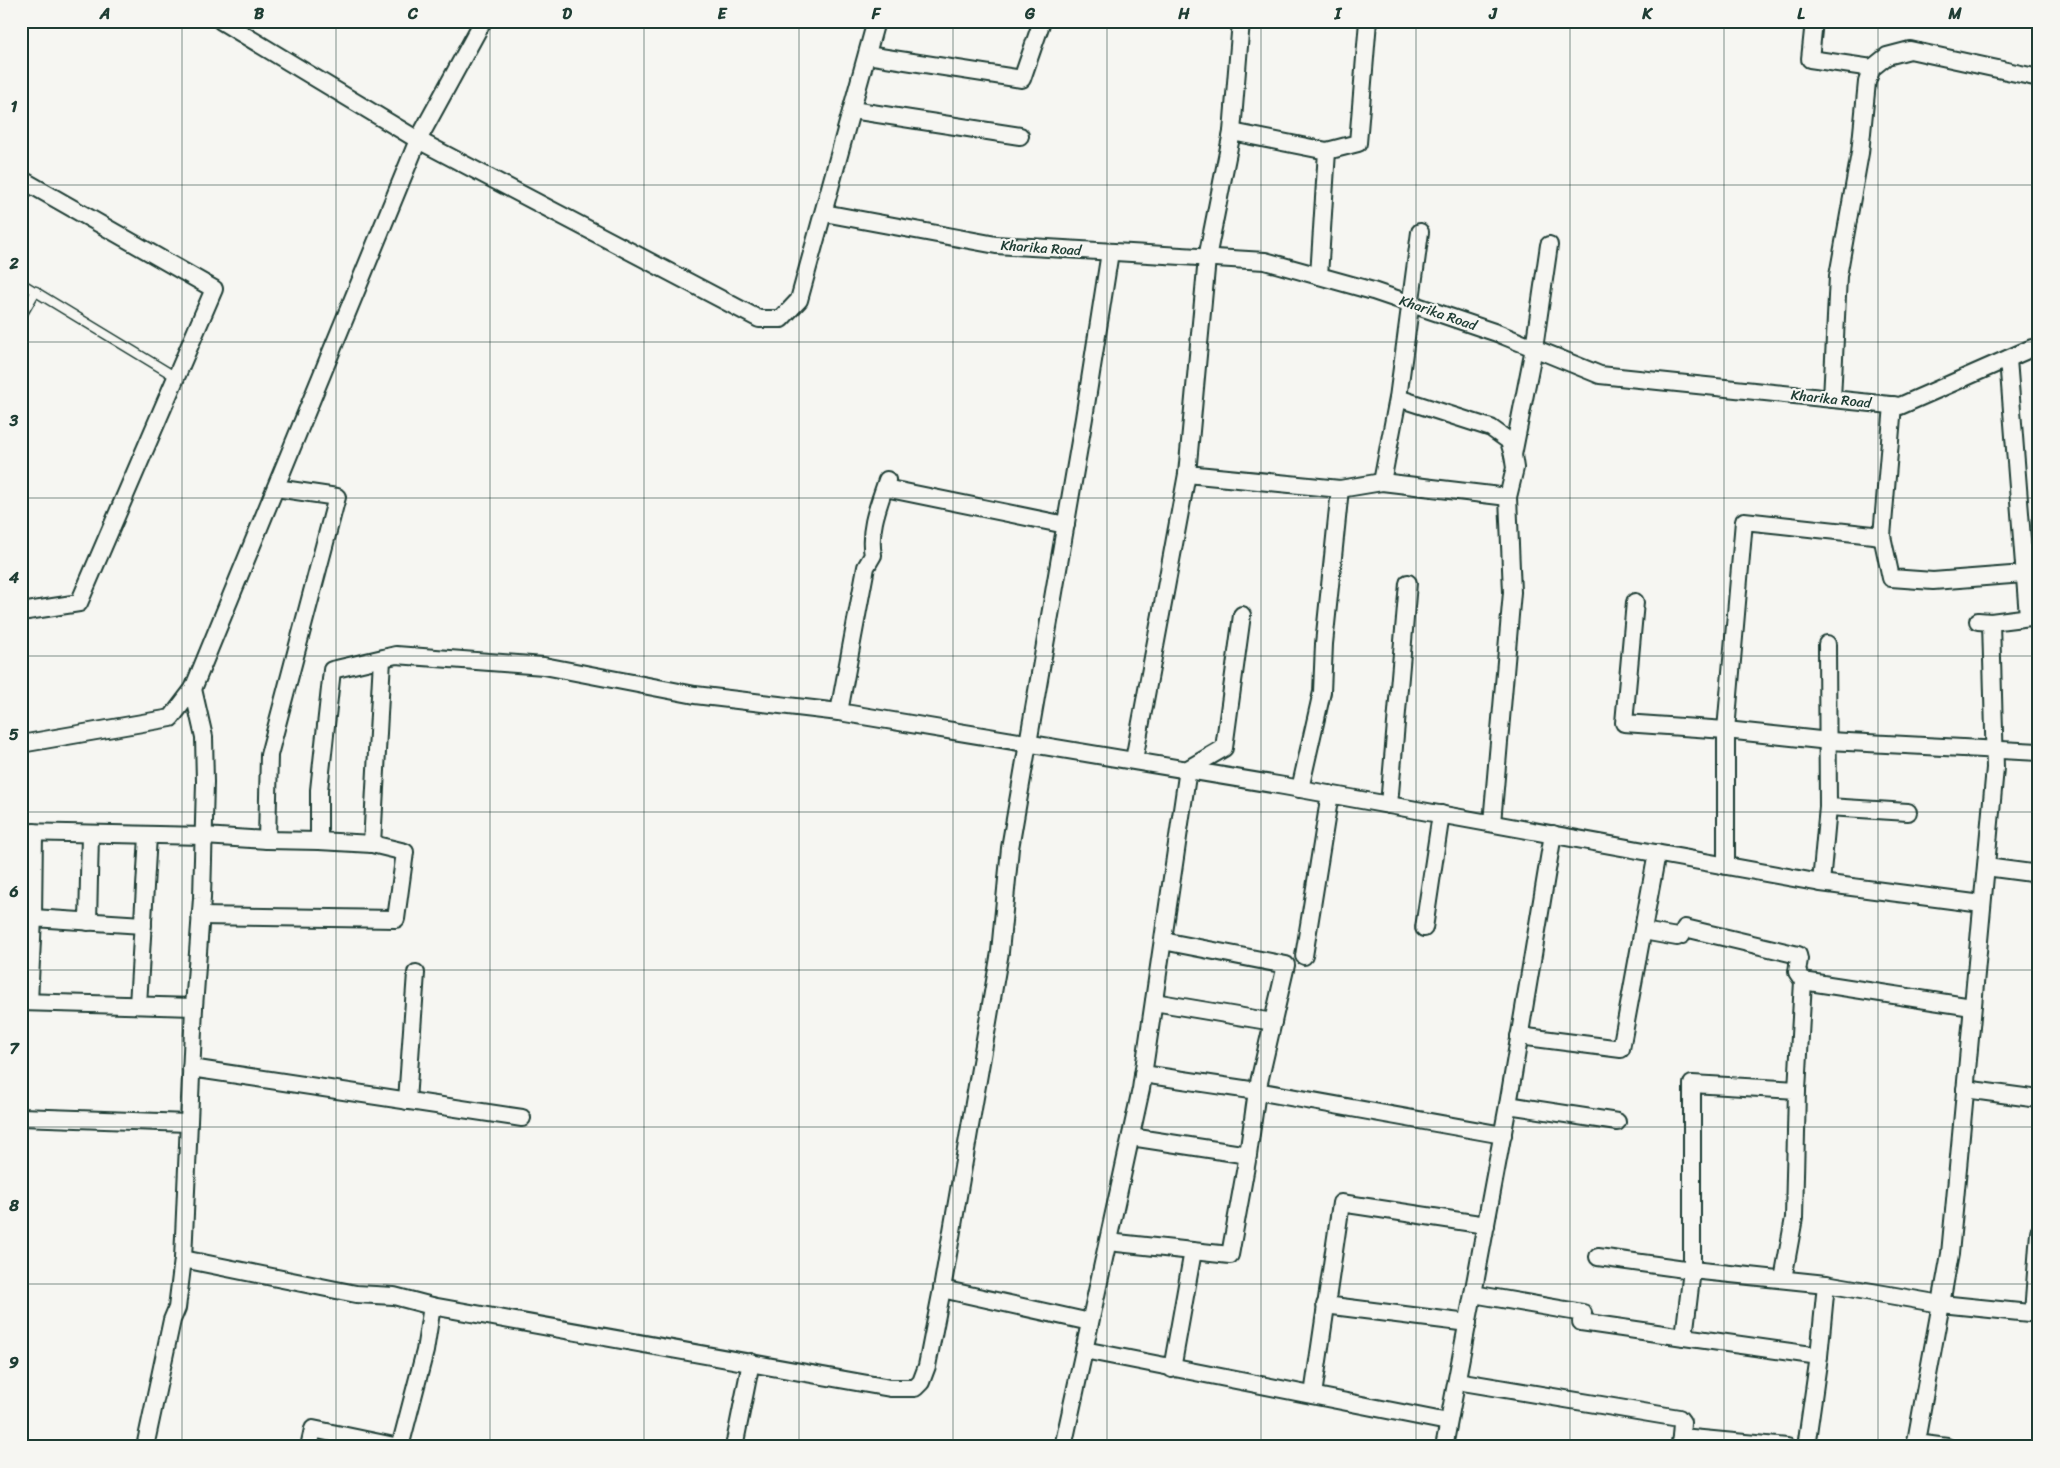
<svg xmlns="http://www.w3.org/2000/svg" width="2060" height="1468" font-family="Sriracha,sans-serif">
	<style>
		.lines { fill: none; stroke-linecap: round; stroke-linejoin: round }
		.lane-casing { stroke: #1f3d34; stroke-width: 11 }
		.street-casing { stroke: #1f3d34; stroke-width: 20 }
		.lane { stroke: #f6f6f2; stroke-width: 8 }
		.street { stroke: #f6f6f2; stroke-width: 16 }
		.grid { fill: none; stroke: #1f3d34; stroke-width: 1; stroke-opacity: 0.55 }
		.labels { text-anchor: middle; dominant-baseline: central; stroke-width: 4.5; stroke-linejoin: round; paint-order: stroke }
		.street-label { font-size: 14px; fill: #1f3d34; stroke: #f6f6f2 }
		.neatline { fill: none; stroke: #1f3d34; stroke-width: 2 }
		.grid-label { font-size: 16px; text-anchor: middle; font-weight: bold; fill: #1f3d34 }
	</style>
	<rect width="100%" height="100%" fill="#f6f6f2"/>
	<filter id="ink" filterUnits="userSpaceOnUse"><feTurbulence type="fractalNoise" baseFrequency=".02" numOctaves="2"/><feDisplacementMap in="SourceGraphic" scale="10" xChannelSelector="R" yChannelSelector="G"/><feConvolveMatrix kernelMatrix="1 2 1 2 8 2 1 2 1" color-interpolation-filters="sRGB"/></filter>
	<g filter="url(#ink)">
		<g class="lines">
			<defs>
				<g id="lane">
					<polyline points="21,283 176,377"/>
					<polyline points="21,317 36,291"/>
				</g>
				<g id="street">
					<polyline points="221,21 418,140 759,319 781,319 799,300 876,21"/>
					<polyline points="1241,21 1232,132 1207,258 1187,474 1340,489 1382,482 1508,497"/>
					<polyline points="1814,21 1810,59 1872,68"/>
					<polyline points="867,55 1022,79 1042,21"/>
					<polyline points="852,110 1020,136"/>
					<polyline points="1232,132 1327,151 1319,276"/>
					<polyline points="1327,151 1358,143 1368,21"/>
					<polyline points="21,179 214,289 79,603 21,612"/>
					<polyline points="824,213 996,245 1265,261 1373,291 1497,333 1600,375 1900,406 2032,348 2039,349"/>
					<polyline points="2008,359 2028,616"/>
					<polyline points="1398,398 1491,428 1509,441 1513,455 1515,468 1508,497 1512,592 1492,823"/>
					<polyline points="1832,399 1838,276 1860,153 1867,82 1872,68 1887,56 1910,50 2039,78"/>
					<polyline points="1893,405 1882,536 1891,578 1933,581 2024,574"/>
					<polyline points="1513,455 1534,348 1549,245"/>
					<polyline points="1382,482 1398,398 1420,232"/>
					<polyline points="276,488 337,497 269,755 267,840 319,841 372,844 382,659"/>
					<polyline points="885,488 1066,525"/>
					<polyline points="1635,602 1624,723 1726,730 1829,741 2039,752"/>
					<polyline points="1978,621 1991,622 2038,616"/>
					<path d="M839,712L866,567L873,555C868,530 879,504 887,480"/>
					<polyline points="21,744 171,718 193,689 418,140 483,21"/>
					<polyline points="1134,760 1187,474"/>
					<polyline points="1300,789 1322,692 1324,644 1340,489"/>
					<polyline points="1389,805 1408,583"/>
					<polyline points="1828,807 1908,812"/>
					<polyline points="21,832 204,836 267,840"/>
					<polyline points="1553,834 1508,1105 1473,1294 1583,1313 1581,1322 1684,1337"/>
					<polyline points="319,841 319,790 332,670 396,655 544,666 695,695 839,712 1284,786 1821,883 1982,904"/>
					<polyline points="1726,866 1726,730 1744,521 1882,536"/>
					<polyline points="1986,867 2039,874"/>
					<polyline points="1821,883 1828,807 1827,644"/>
					<polyline points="200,916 396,919 405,852 372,844"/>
					<polyline points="33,918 34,832"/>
					<polyline points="88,922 90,834"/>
					<polyline points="1424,928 1441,814"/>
					<polyline points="1643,931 1677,937 1682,935 1685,928 1794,954 1798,955 1799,959 1797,972 1803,981 1972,1007"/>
					<polyline points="1304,956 1330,794"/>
					<polyline points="21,1002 194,1007"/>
					<polyline points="29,1002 33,918 143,925"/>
					<polyline points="1154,1002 1273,1022"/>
					<polyline points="138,1005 148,836"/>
					<polyline points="1519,1036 1621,1049 1657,853"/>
					<polyline points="191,1068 522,1118"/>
					<polyline points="1143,1074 1257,1091 1503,1135"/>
					<polyline points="1965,1089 2039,1099"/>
					<polyline points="1797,1090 1803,981"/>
					<polyline points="407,1101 416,973"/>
					<polyline points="1508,1105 1617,1122"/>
					<polyline points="21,1117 188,1123"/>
					<polyline points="1131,1137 1248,1155 1257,1091 1286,965 1163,941"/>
					<polyline points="1108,1242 1230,1255 1248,1155"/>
					<polyline points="1598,1257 1692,1270 1826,1284 1941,1304 2039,1314"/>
					<polyline points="183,1259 194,1007 202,898 205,782 204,737 193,689"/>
					<polyline points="1783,1279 1794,1218 1797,1090 1692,1084 1692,1270 1684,1337 1819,1356 1826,1284"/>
					<polyline points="942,1289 1090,1322"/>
					<polyline points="1325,1305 1468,1323"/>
					<polyline points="2033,1313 2039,1232"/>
					<polyline points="1084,1350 1448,1422"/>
					<polyline points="1172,1369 1193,1251"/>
					<polyline points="1457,1381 1679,1418 1682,1422 1681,1437"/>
					<polyline points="1313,1395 1341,1203 1486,1225"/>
					<polyline points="1916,1443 1947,1447"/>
					<polyline points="145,1447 172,1320 177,1308 183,1259 356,1294 394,1296 432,1306 890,1388 915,1388 921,1382 927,1366 942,1289 1000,952 1010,848 1084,418 1110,252"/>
					<polyline points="309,1447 313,1429 399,1447"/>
					<polyline points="400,1447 425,1351 432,1306"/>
					<polyline points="734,1447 751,1362"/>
					<polyline points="1063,1447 1141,1089 1188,769 1224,748 1242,615"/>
					<polyline points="1444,1447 1473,1294"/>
					<polyline points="1679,1447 1681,1437 1787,1447"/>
					<polyline points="1806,1447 1819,1356"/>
					<polyline points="1915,1447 1950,1254 1995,768 1991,622"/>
				</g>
			</defs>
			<use href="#lane" class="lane-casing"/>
			<use href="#street" class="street-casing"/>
			<use href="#lane" class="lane"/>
			<use href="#street" class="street"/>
		</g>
	</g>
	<path class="grid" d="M182,21V1447M336,21V1447M490,21V1447M644,21V1447M799,21V1447M953,21V1447M1107,21V1447M1261,21V1447M1416,21V1447M1570,21V1447M1724,21V1447M1878,21V1447M21,185H2039M21,342H2039M21,498H2039M21,656H2039M21,812H2039M21,970H2039M21,1127H2039M21,1284H2039"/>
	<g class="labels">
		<g class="street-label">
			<text transform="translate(1041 248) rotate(4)">Kharika Road</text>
			<text transform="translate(1438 313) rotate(19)">Kharika Road</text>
			<text transform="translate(1831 399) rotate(6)">Kharika Road</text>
		</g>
	</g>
	<rect width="2060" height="1468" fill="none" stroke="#f6f6f2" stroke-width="55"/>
	<rect x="28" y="28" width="2004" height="1412" class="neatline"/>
	<g class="grid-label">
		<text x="105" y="19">A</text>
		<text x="259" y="19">B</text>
		<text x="413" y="19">C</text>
		<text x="567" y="19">D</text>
		<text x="722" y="19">E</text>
		<text x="876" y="19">F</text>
		<text x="1030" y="19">G</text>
		<text x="1184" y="19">H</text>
		<text x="1338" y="19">I</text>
		<text x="1493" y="19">J</text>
		<text x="1647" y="19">K</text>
		<text x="1801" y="19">L</text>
		<text x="1955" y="19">M</text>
		<text x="14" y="112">1</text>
		<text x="14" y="269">2</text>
		<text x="14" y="426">3</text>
		<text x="14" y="583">4</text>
		<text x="14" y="740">5</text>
		<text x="14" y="897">6</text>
		<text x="14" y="1054">7</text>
		<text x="14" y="1211">8</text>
		<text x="14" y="1368">9</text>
	</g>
</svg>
